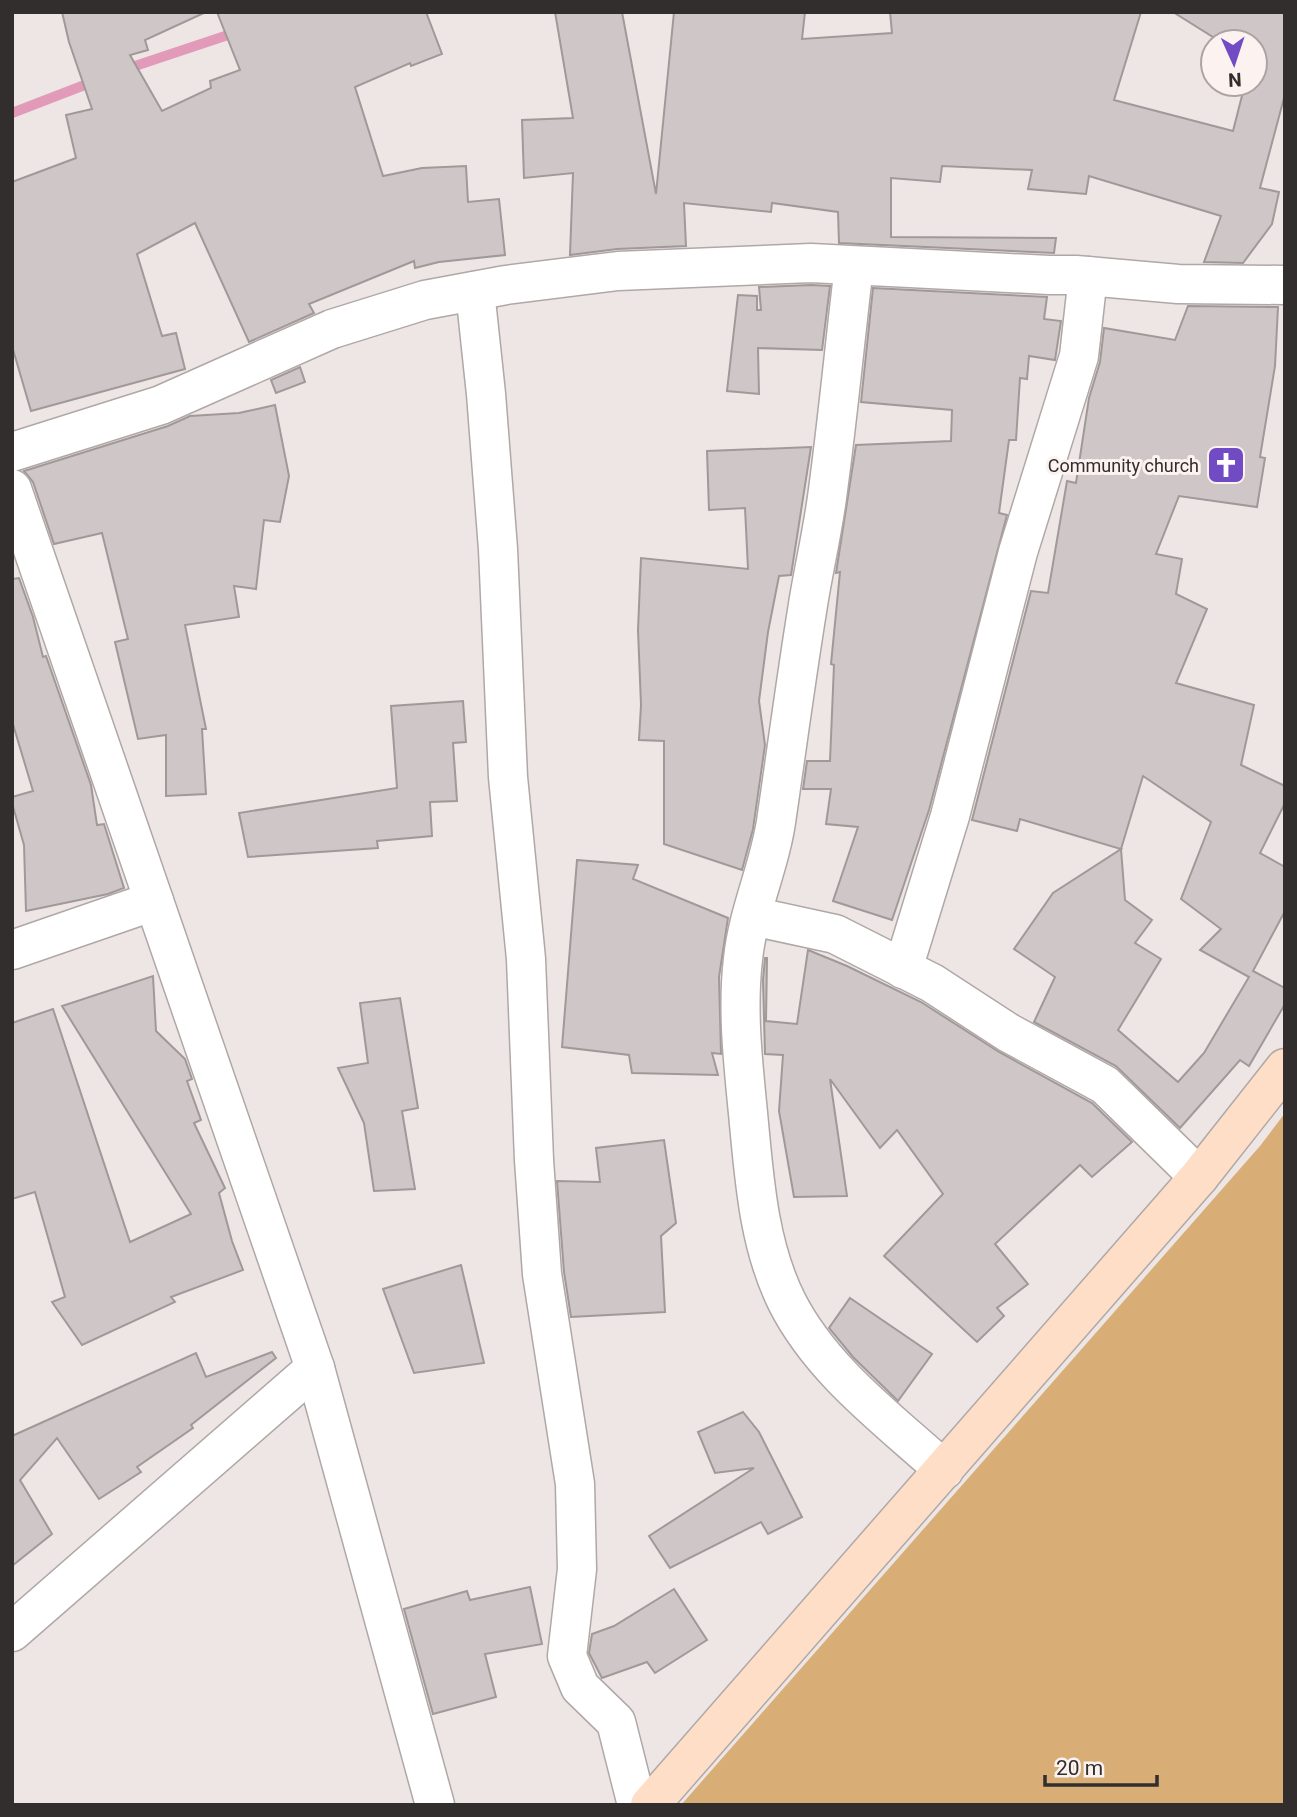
<svg xmlns="http://www.w3.org/2000/svg" width="1297" height="1817" font-family="Roboto,sans-serif">
	<style>
		.green { fill: #d9ae76 }
		.lines { fill: none; stroke-linecap: round; stroke-linejoin: round }
		.stream { stroke: #e19bb8; stroke-width: 10 }
		.building { fill: #cfc7c7; stroke: #a19999; stroke-width: 2; fill-rule: evenodd }
		.street-casing { stroke: #b0a8a6; stroke-width: 41 }
		.secondary-casing { stroke: #b0a8a6; stroke-width: 41 }
		.street { stroke: #fff; stroke-width: 38 }
		.secondary { stroke: #fedec6; stroke-width: 38 }
		.labels { text-anchor: middle; dominant-baseline: central; stroke-width: 6; stroke-linejoin: round; paint-order: stroke }
		.poi-label { font-size: 18px; fill: #312e2d; stroke: #fcf3f1; text-anchor: end }
	</style>
	<rect width="100%" height="100%" fill="#eee6e4"/>
	<polygon class="green" points="1285,1113 1285,1805 681,1805 1260,1146"/>
	<g class="lines">
		<g class="stream">
			<polyline points="123,70 240,31"/>
			<polyline points="12,113 95,81"/>
		</g>
	</g>
	<g class="building">
		<polygon points="62,12 206,12 145,40 148,50 130,55 162,111 211,88 210,81 240,70 217,12 426,12 442,54 411,66 410,63 355,87 383,176 422,168 466,166 468,202 499,199 505,255 439,262 415,268 414,261 309,304 314,313 249,342 195,223 137,254 162,336 176,333 185,369 31,411 12,346 12,182 76,158 66,115 92,109 69,42"/>
		<polygon points="555,12 622,12 656,194 674,12 805,12 802,39 892,33 890,12 1141,12 1114,100 1233,131 1245,84 1255,84 1256,42 1221,42 1173,12 1285,12 1285,94 1260,188 1279,192 1272,224 1243,263 1204,262 1221,216 1089,176 1086,194 1028,189 1032,170 942,166 940,182 891,178 891,237 1056,238 1054,253 839,243 838,212 772,203 771,212 684,203 686,246 617,249 570,255 573,173 524,178 522,120 573,118"/>
		<polygon points="811,285 830,286 822,350 758,348 759,394 727,391 738,295 757,296 757,310 761,310 759,287"/>
		<polygon points="873,288 1047,297 1044,319 1061,321 1055,360 1029,356 1027,379 1020,378 1016,440 1009,440 999,513 1007,515 929,810 892,920 833,901 858,827 826,824 831,789 803,789 807,761 830,761 834,665 831,664 840,572 836,573 856,445 951,441 952,410 861,402"/>
		<path d="M1188,306L1278,307L1275,366L1260,457L1265,458L1257,507L1179,496L1156,554L1182,559L1176,594L1207,609L1176,683L1254,705L1241,765L1285,786V803L1260,853L1285,867V911L1253,971L1285,988V1004L1249,1066L1240,1060L1180,1128L1116,1066L1034,1022L1055,977L1014,949L1053,893L1121,849L1020,819L1017,831L972,820L1031,591L1048,593L1067,481L1076,483L1089,398L1100,362L1104,328L1175,340ZM1143,776L1211,822L1181,899L1221,929L1200,950L1249,977L1204,1053L1178,1082L1118,1030L1161,959L1135,943L1152,920L1125,900L1121,849Z"/>
		<polygon points="300,367 305,382 276,393 271,380"/>
		<polygon points="275,405 289,476 280,522 264,520 256,589 234,586 239,617 185,625 206,729 202,729 206,794 166,796 166,735 138,739 115,642 128,639 102,533 54,544 33,482 24,471 168,426 190,416 239,413"/>
		<polygon points="811,447 791,575 779,576 768,632 759,701 765,745 753,829 742,870 664,844 664,741 639,740 641,705 638,630 641,558 748,569 745,508 709,510 707,451"/>
		<polygon points="19,578 33,617 43,657 46,656 91,785 97,825 104,824 124,888 108,894 26,911 24,845 12,803 12,797 33,791 12,721 12,579"/>
		<polygon points="463,701 466,742 453,743 457,801 430,802 432,836 377,841 378,848 248,857 239,813 397,788 391,706"/>
		<polygon points="577,860 638,865 633,879 728,918 719,977 721,1054 712,1053 718,1075 632,1073 629,1055 562,1047"/>
		<polygon points="808,950 847,966 921,1002 999,1052 1092,1103 1132,1142 1092,1177 1080,1165 995,1244 1028,1284 997,1308 1004,1316 977,1342 884,1256 943,1194 897,1130 880,1148 830,1079 847,1196 794,1197 779,1111 783,1055 765,1054 763,980 765,958 767,958 766,1021 797,1024"/>
		<polygon points="153,976 156,1031 185,1059 192,1079 187,1081 201,1120 194,1123 225,1188 219,1193 232,1241 243,1270 171,1297 175,1302 82,1345 52,1302 65,1297 35,1192 12,1199 12,1023 53,1009 130,1242 191,1214 62,1006"/>
		<polygon points="400,998 418,1108 402,1111 415,1189 374,1191 364,1123 338,1068 368,1063 360,1003"/>
		<polygon points="664,1140 676,1223 661,1236 665,1312 571,1317 564,1272 557,1181 600,1182 596,1148"/>
		<polygon points="461,1265 484,1363 414,1373 383,1289"/>
		<polygon points="850,1298 932,1354 898,1401 853,1357 829,1328"/>
		<polygon points="272,1352 276,1358 191,1425 193,1428 137,1467 141,1472 99,1499 57,1438 20,1480 52,1534 12,1566 12,1436 196,1353 206,1377"/>
		<polygon points="743,1412 759,1432 802,1517 768,1534 761,1522 670,1568 649,1536 754,1468 715,1473 698,1432"/>
		<polygon points="530,1587 542,1644 485,1654 496,1697 433,1714 404,1609 467,1591 470,1600"/>
		<polygon points="674,1589 707,1640 655,1673 647,1662 602,1678 589,1653 592,1634 614,1626"/>
	</g>
	<g class="lines">
		<defs>
			<g id="street">
				<path d="M854,266C845,341 838,416 828,490C823,531 813,571 807,611C796,679 787,747 777,815C771,864 748,910 743,959C737,1010 743,1062 748,1113C754,1176 758,1244 787,1302C822,1371 888,1419 944,1470"/>
				<polyline points="475,291 486,394 498,549 508,777 526,959 534,1160 542,1274 575,1484 577,1569 567,1656 580,1687 616,1722 637,1805"/>
				<polyline points="12,452 161,405 332,329 425,300 506,285 618,271 811,263 1049,275 1076,275 1178,284 1285,285"/>
				<polyline points="12,489 315,1368 435,1805"/>
				<polyline points="752,916 835,934 932,983 1009,1033 1105,1085 1199,1177"/>
				<polyline points="12,950 154,901"/>
				<polyline points="903,969 950,816 1018,552 1079,356 1088,276"/>
				<polyline points="12,1632 315,1368"/>
			</g>
			<polyline id="secondary" points="650,1805 1199,1177 1285,1068"/>
		</defs>
		<use href="#street" class="street-casing"/>
		<use href="#secondary" class="secondary-casing"/>
		<use href="#street" class="street"/>
		<use href="#secondary" class="secondary"/>
	</g>
	<defs>
		<symbol id="church-square" viewBox="-11 -11 22 22"><rect x="-9" y="-9" width="18" height="18" rx="4" fill="#704bc4" stroke="#fcf3f1"/><path d="M-1.2-6h2.4v3.5h3.3v2.4h-3.3V6h-2.4V-.1h-3.3v-2.4h3.3Z" fill="#fff"/></symbol>
	</defs>
	<g fill-rule="evenodd">
		<use href="#church-square" x="1204" y="443" width="44" height="44"/>
	</g>
	<g class="labels">
		<g class="poi-label">
			<text x="1199" y="465">Community church</text>
		</g>
	</g>
	<rect width="1297" height="1817" fill="none" stroke="#312e2d" stroke-width="28"/>
	<g transform="translate(1234 63) rotate(177)"><circle r="33" fill="#fcf3f1" stroke="#aba4a3" stroke-width="2"/>
	<path d="M0-5L12 26L0 18L-12 26Z" fill="#704bc4"/>
	<text y="-10" font-size="19" font-weight="bold" text-anchor="middle" fill="#312e2d">N</text>
	</g>
	<path d="M1045 1775v10h112v-10" fill="none" stroke="#312e2d" stroke-width="3.5"/>
	<text x="1056" y="1775" font-size="21" fill="#312e2d" stroke="#fcf3f1" stroke-width="5" paint-order="stroke">20 m</text>
</svg>
